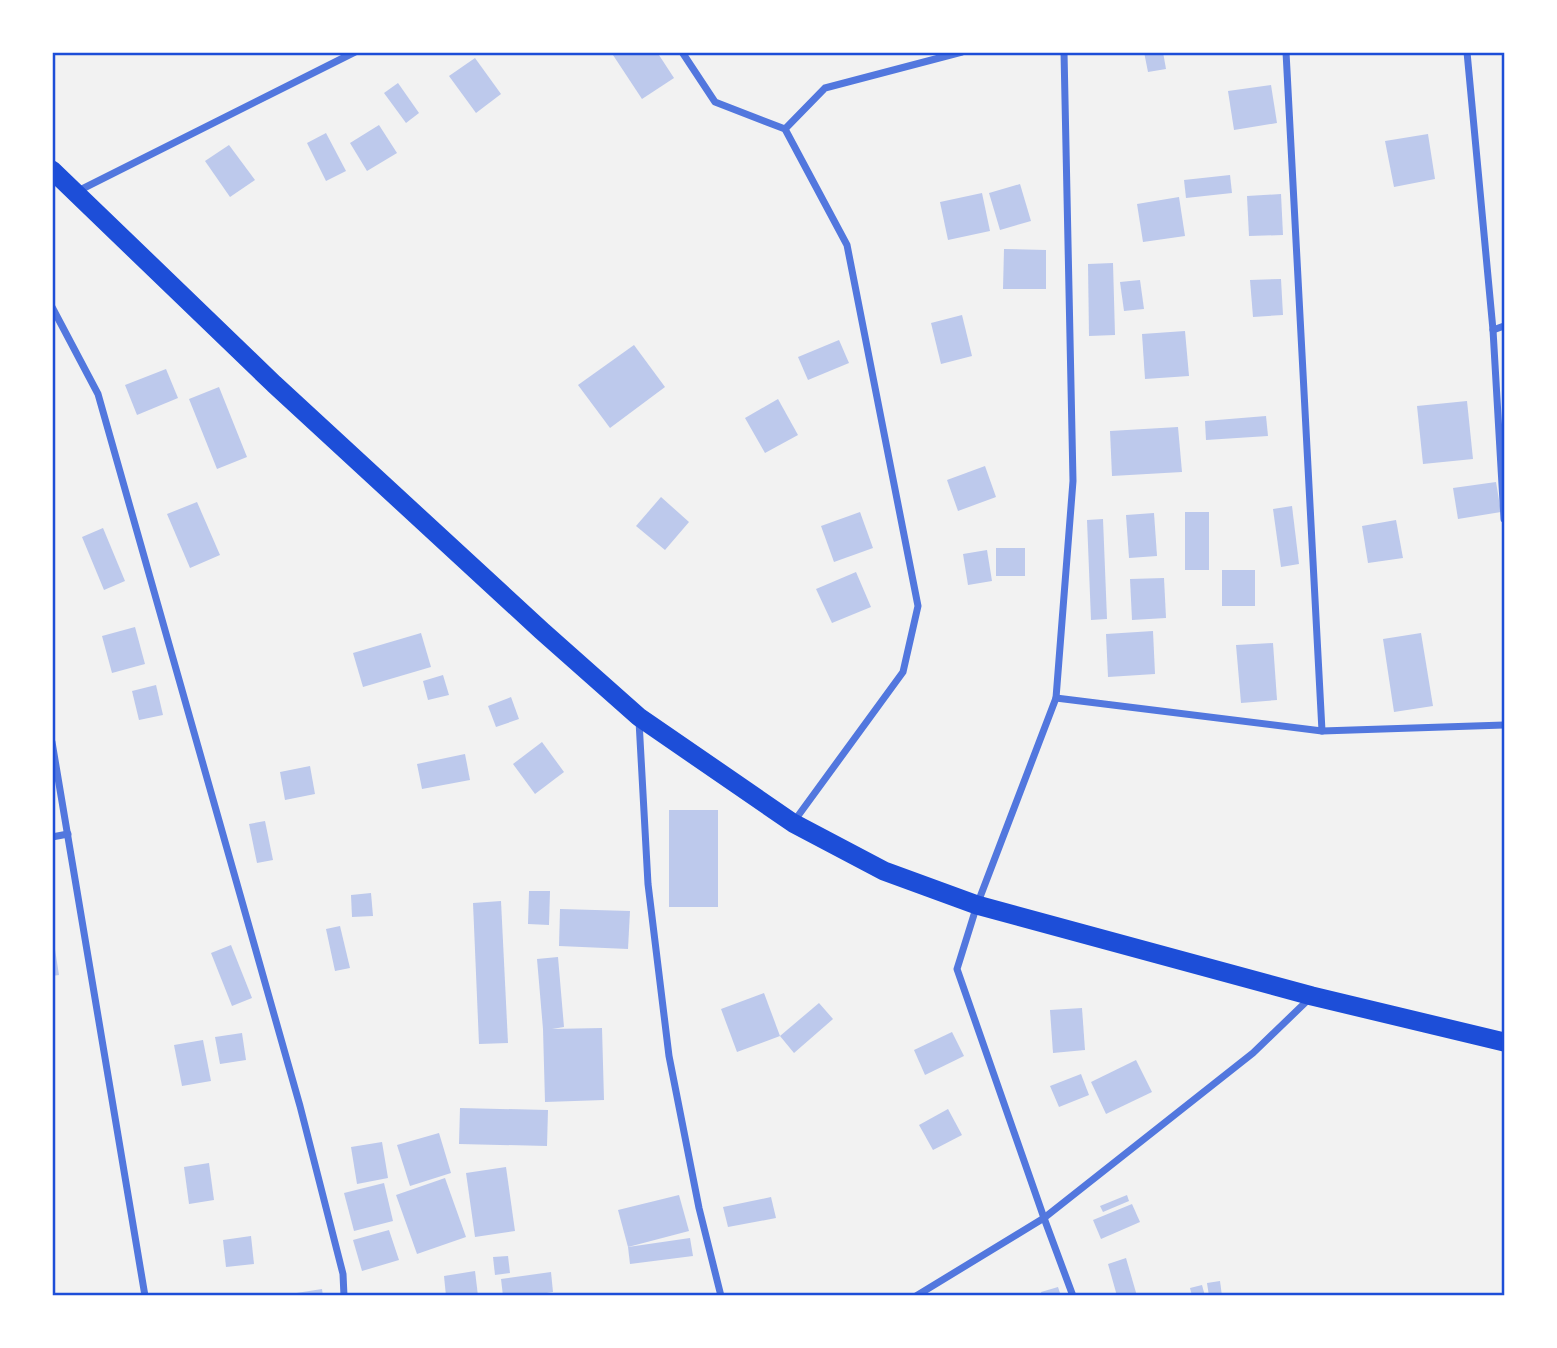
<svg xmlns="http://www.w3.org/2000/svg" width="1557" height="1348" font-family="'Golos Text',sans-serif">
	<style>
		.building { fill: #bdc9ec }
		.lines { fill: none; stroke-linecap: round; stroke-linejoin: round }
		.minor { stroke: #5277de; stroke-width: 7 }
		.trunk { stroke: #1d4ed8; stroke-width: 19 }
		.neatline { fill: none; stroke: #1d4ed8; stroke-width: 2.5 }
	</style>
	<rect width="100%" height="100%" fill="#f2f2f2"/>
	<g class="building">
		<polygon points="611,52 657,52 674,78 642,99"/>
		<polygon points="1144,52 1163,52 1166,69 1148,72"/>
		<polygon points="475,58 501,94 476,113 449,76"/>
		<polygon points="398,83 419,113 406,123 384,93"/>
		<polygon points="1271,85 1277,123 1234,130 1228,91"/>
		<polygon points="379,125 397,153 367,171 350,143"/>
		<polygon points="326,133 346,171 326,181 307,143"/>
		<polygon points="1428,134 1435,179 1394,187 1385,141"/>
		<polygon points="229,145 255,180 230,197 205,161"/>
		<polygon points="1230,175 1232,193 1186,198 1184,180"/>
		<polygon points="1020,184 1031,221 1000,230 989,193"/>
		<polygon points="982,193 990,231 948,240 940,202"/>
		<polygon points="1281,194 1283,235 1249,236 1247,196"/>
		<polygon points="1179,197 1185,236 1143,242 1137,204"/>
		<polygon points="1004,249 1046,250 1046,289 1003,289"/>
		<polygon points="1113,263 1115,335 1089,336 1088,264"/>
		<polygon points="1281,279 1283,315 1253,317 1250,280"/>
		<polygon points="1140,280 1144,309 1124,311 1120,282"/>
		<polygon points="962,315 972,356 941,364 931,323"/>
		<polygon points="1185,331 1189,376 1145,379 1142,334"/>
		<polygon points="839,340 849,363 808,380 798,357"/>
		<polygon points="634,345 665,387 610,428 578,385"/>
		<polygon points="166,369 178,398 137,415 125,385"/>
		<polygon points="219,387 247,457 217,469 189,399"/>
		<polygon points="778,399 798,435 765,453 745,418"/>
		<polygon points="1467,401 1473,459 1423,464 1417,406"/>
		<polygon points="1266,416 1268,436 1206,440 1205,421"/>
		<polygon points="1178,427 1182,472 1112,476 1110,431"/>
		<polygon points="985,466 996,497 958,511 947,480"/>
		<polygon points="1496,482 1501,512 1458,519 1453,488"/>
		<polygon points="661,497 689,522 665,550 636,526"/>
		<polygon points="197,502 220,555 190,568 167,514"/>
		<polygon points="1292,506 1299,564 1281,567 1273,509"/>
		<polygon points="860,512 873,548 834,562 821,526"/>
		<rect x="1185" y="512" width="24" height="58"/>
		<polygon points="1154,513 1157,556 1129,558 1126,515"/>
		<polygon points="1103,519 1107,619 1091,620 1087,520"/>
		<polygon points="1396,520 1403,558 1368,563 1362,526"/>
		<polygon points="103,528 125,581 104,590 82,537"/>
		<rect x="996" y="548" width="29" height="28"/>
		<polygon points="987,550 992,581 968,585 963,554"/>
		<rect x="1222" y="570" width="33" height="36"/>
		<polygon points="856,572 871,607 832,623 816,589"/>
		<polygon points="1164,578 1166,618 1132,620 1130,579"/>
		<polygon points="135,627 145,664 112,673 102,636"/>
		<polygon points="1153,631 1155,674 1108,677 1106,634"/>
		<polygon points="421,633 431,667 363,687 353,653"/>
		<polygon points="1421,633 1433,706 1394,712 1383,639"/>
		<polygon points="1273,643 1277,700 1241,703 1236,645"/>
		<polygon points="443,675 449,695 428,700 423,681"/>
		<polygon points="156,685 163,715 139,720 132,691"/>
		<polygon points="511,697 519,719 496,727 488,706"/>
		<polygon points="542,742 564,772 535,794 513,764"/>
		<polygon points="465,754 470,780 422,789 417,764"/>
		<polygon points="310,766 315,794 285,800 280,772"/>
		<rect x="669" y="810" width="49" height="97"/>
		<polygon points="265,821 273,860 257,863 249,824"/>
		<polygon points="529,891 550,891 549,925 528,924"/>
		<polygon points="371,893 373,916 352,917 351,895"/>
		<polygon points="501,901 508,1043 479,1044 473,903"/>
		<polygon points="560,909 630,911 628,949 559,946"/>
		<polygon points="340,926 350,968 335,971 326,929"/>
		<polygon points="52,943 54,943 59,975 52,976"/>
		<polygon points="231,945 252,998 232,1006 211,953"/>
		<polygon points="558,957 564,1027 552,1029 602,1028 604,1100 545,1102 543,1029 537,959"/>
		<polygon points="764,993 780,1036 737,1052 721,1009"/>
		<polygon points="819,1003 833,1019 794,1053 780,1036"/>
		<polygon points="1082,1008 1085,1050 1053,1053 1050,1010"/>
		<polygon points="952,1032 964,1056 925,1075 914,1050"/>
		<polygon points="242,1033 246,1060 220,1064 215,1037"/>
		<polygon points="203,1040 211,1081 182,1086 174,1045"/>
		<polygon points="1136,1060 1152,1092 1106,1114 1091,1082"/>
		<polygon points="1081,1074 1089,1095 1059,1107 1050,1086"/>
		<polygon points="460,1108 548,1110 547,1146 459,1144"/>
		<polygon points="948,1109 962,1135 933,1150 919,1125"/>
		<polygon points="439,1133 451,1173 410,1186 397,1145"/>
		<polygon points="382,1142 388,1178 357,1184 351,1147"/>
		<polygon points="209,1163 214,1200 189,1204 184,1167"/>
		<polygon points="506,1167 515,1231 475,1237 466,1173"/>
		<polygon points="445,1178 466,1237 417,1254 396,1195"/>
		<polygon points="384,1183 393,1221 354,1231 344,1193"/>
		<polygon points="679,1195 689,1231 628,1247 618,1210"/>
		<polygon points="1127,1195 1129,1201 1103,1212 1100,1206"/>
		<polygon points="771,1197 776,1218 728,1227 723,1207"/>
		<polygon points="1132,1204 1140,1222 1101,1239 1093,1220"/>
		<polygon points="389,1230 399,1260 362,1271 353,1240"/>
		<polygon points="251,1236 254,1264 226,1267 223,1240"/>
		<polygon points="690,1238 693,1256 630,1264 628,1247"/>
		<polygon points="508,1256 510,1273 495,1275 493,1257"/>
		<polygon points="1126,1258 1137,1296 1117,1296 1108,1264"/>
		<polygon points="475,1271 478,1296 446,1296 444,1276"/>
		<polygon points="551,1272 553,1292 528,1296 503,1296 501,1279"/>
		<polygon points="1220,1281 1222,1296 1209,1296 1207,1283"/>
		<polygon points="1202,1285 1205,1296 1192,1296 1190,1288"/>
		<polygon points="1058,1287 1061,1296 1042,1296 1041,1292"/>
		<polygon points="322,1289 323,1296 290,1296 290,1294"/>
	</g>
	<g class="lines">
		<g class="minor">
			<polyline points="682,52 715,102 785,129 847,245 918,606 903,672 795,820"/>
			<polyline points="1064,52 1073,481 1056,698 977,905 957,969 1044,1218 1073,1296"/>
			<polyline points="1286,52 1322,731"/>
			<polyline points="1467,52 1493,330 1504,519"/>
			<polyline points="785,129 825,88 962,52"/>
			<polyline points="76,192 355,52"/>
			<polyline points="52,307 98,394 300,1106 343,1274 344,1296"/>
			<polyline points="1493,330 1504,326"/>
			<polyline points="1056,698 1322,731 1504,725"/>
			<polyline points="639,721 648,884 669,1056 699,1208 721,1296"/>
			<polyline points="52,742 145,1296"/>
			<polyline points="52,837 68,834"/>
			<polyline points="916,1296 1044,1218 1253,1053 1309,999"/>
		</g>
		<polyline class="trunk" points="52,170 274,384 542,631 639,717 793,823 884,871 977,905 1312,996 1504,1042"/>
	</g>
	<rect width="1557" height="1348" fill="none" stroke="#ffffff" stroke-width="108"/>
	<rect x="54" y="54" width="1449" height="1240" class="neatline"/>
</svg>
